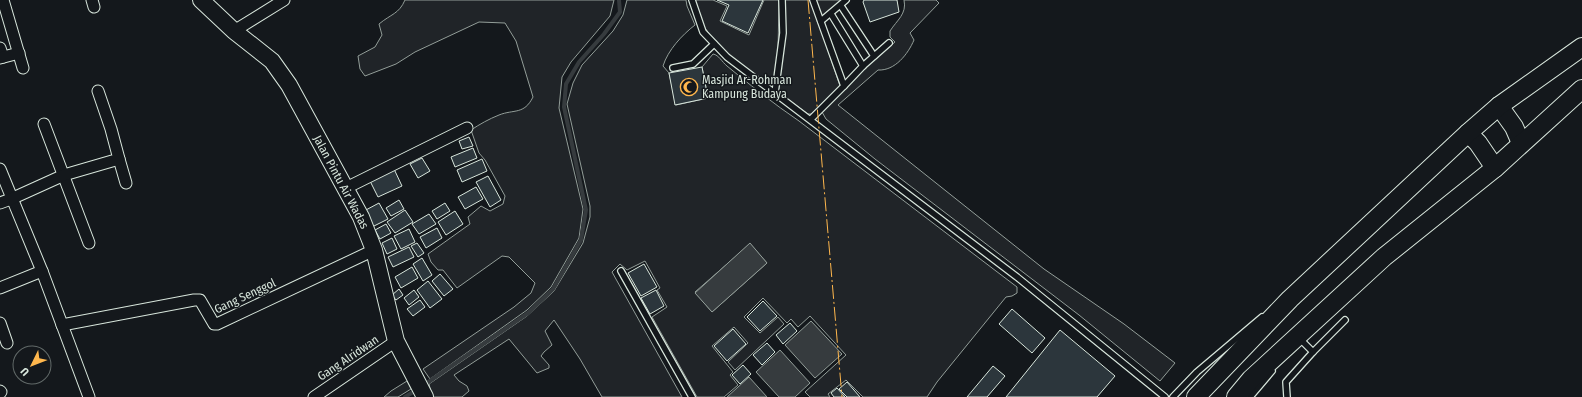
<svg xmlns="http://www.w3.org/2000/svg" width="1582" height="397" font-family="'Fira Sans Condensed',sans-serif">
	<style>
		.green { fill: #202428; stroke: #939e99; fill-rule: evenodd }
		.water { fill: #363b3e; stroke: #939e99 }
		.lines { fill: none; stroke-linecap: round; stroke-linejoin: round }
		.stream { stroke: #363b3e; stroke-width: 4 }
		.building { fill: #2c363c; stroke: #d8e6dc }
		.lane-casing { stroke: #d8e6dc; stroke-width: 8 }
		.street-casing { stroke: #d8e6dc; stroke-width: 13 }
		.secondary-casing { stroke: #d8e6dc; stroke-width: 18 }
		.primary-casing { stroke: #d8e6dc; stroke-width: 20 }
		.lane { stroke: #14181c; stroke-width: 5.5 }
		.street { stroke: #14181c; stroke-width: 11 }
		.secondary { stroke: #14181c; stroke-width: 16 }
		.primary { stroke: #14181c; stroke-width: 18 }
		.power { stroke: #ffb74d; stroke-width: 1; stroke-dasharray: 14 3 2 3; stroke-linecap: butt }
		.labels { text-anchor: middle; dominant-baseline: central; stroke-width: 3; stroke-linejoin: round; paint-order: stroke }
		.poi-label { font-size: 12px; fill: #d8e6dc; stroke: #14181c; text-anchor: start }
		.street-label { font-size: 12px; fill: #d8e6dc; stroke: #14181c }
	</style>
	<rect width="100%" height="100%" fill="#14181c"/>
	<g class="green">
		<path d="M405,0H614L610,16L571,62L562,77L559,108L583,209L579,238L551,287L527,310L430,379L423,369L514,307L531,293L535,283L509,257L502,256L457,288L443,270H438L431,262L428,254L470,224L468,217L481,206L490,211L503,204L505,196L485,160L479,153L471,130C480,124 489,119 499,115C514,109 524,115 533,97L516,41L505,23L479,22L415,52L396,64L365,76L360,69L358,56L375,47L382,35L379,24C391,14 399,14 405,0Z"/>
		<path d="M627,0H686L687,6L695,25C682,35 668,50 663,66L669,73L676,105L708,98L702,67L713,54C719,55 722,62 727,66C750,85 774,104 799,121L1017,287V293L1012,296L1006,297L937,382L927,397H863L846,380L828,394L830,397H810L805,392L846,355L810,316L798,327L791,319L787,323L763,298L744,317L760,333L778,317L784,324L735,370L728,362L748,343L734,327L712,346L733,372L730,375L738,385L724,397H697L652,317L667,307L657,290L660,288L645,261L627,270L620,264L612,272L682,397H602L580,359L554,320L545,331L552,345L544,352L541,356L549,365V368L537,373L509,339L454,375L459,381L467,386L469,391L462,397H432L429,384L527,316L554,291L583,243L590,217V206L567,104L573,83L582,65L613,31L623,15ZM750,244L767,263L712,312L695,292Z"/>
		<path d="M695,0H713L727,6L720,21L749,35L764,0H779L778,51L773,88C744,66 699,40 695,0Z"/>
		<polygon points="784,0 811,0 840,86 811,114 808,114 778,92 785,34"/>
		<polygon points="815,0 843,0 822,17"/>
		<path d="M904,0H936L939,3L910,33L914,40C908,54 895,71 878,70L838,105L1044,269L1124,324L1175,363L1160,381L1079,315L875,159L826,119L822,112L861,71L895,42L890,37V31C897,20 907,14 904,0Z"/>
		<polygon points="407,381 411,389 398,397 384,397 391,391"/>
	</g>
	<g class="water">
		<polygon points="750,243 767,263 712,312 695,293"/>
		<polygon points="811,321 842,354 815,378 785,345"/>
		<polygon points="780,350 810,383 795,397 779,397 756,372"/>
		<polygon points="749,377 767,397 727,397"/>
	</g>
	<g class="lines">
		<g class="stream">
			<polyline points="424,385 528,313 553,289 581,240 586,210 564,107 566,84 579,62 604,34 620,12 619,0"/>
			<polyline points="405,397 418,389"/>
		</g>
	</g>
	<g class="building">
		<polygon points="717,0 763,0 748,33 722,21 729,5"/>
		<polygon points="864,0 897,0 899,12 870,22 863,2"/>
		<polygon points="702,67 708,98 675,105 669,73"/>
		<polygon points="469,137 473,146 462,149 459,141"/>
		<polygon points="473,148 477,158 455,167 451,157"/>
		<polygon points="422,158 430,171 418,178 410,164"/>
		<polygon points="482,159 487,171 462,182 457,170"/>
		<polygon points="394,169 402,186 378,197 370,181"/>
		<polygon points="488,176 501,200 490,207 476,182"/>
		<polygon points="476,187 483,199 465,209 458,197"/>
		<polygon points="399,200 404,209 391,216 386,208"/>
		<polygon points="379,203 388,219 372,227 364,211"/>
		<polygon points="445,203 450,211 437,219 432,211"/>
		<polygon points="405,210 413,222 395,233 387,222"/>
		<polygon points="455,211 463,224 446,235 438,222"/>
		<polygon points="429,214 436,224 419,234 412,224"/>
		<polygon points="386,224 391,233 380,239 375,230"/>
		<polygon points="437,228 442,238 426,248 420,237"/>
		<polygon points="409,229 415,242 401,249 394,236"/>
		<polygon points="392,238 397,249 387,254 382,243"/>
		<polygon points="417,243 424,253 418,257 411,246"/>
		<polygon points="409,247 414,257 393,267 388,257"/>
		<polygon points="422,258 432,275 423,281 413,264"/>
		<polygon points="644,264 657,287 641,296 628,273"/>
		<polygon points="412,267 418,278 401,288 395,277"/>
		<polygon points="440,274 453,289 444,296 432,281"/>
		<polygon points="428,281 442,299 430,308 417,290"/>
		<polygon points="399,289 403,295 396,300 392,295"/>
		<polygon points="414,290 419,297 409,305 404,298"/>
		<polygon points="656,290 664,306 650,314 641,298"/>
		<polygon points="420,300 425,307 413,316 407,309"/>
		<polygon points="763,301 777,316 760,331 747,317"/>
		<polygon points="1012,309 1045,338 1032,353 999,324"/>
		<polygon points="790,323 797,331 783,344 776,335"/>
		<polygon points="733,329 746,344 727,361 714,346"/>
		<polygon points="1060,330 1115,376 1097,397 1006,397"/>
		<polygon points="767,343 775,352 762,365 753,355"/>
		<polygon points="743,365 751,374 740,384 732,375"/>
		<polygon points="993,366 1005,376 987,397 967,397"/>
		<polygon points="847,382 860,397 847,397 839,389"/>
		<polygon points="837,388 845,397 834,397 831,393"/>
	</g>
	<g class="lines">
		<defs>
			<g id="lane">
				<polyline points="692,0 703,32 727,57 1017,277 1165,397"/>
				<polyline points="841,6 874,56"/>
				<polyline points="831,14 863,66"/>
				<polyline points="821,21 846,0"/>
				<polyline points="673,68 693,64 714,44"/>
				<polyline points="844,86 863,66 889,43"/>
				<polyline points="775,93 783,33 782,0"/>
				<polyline points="811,119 844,86 813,0"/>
				<polyline points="621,271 692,397"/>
				<polyline points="1313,352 1345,320"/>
				<polyline points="1173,397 1197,372 1262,317"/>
				<polyline points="1250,397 1272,371"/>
				<polyline points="1287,397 1286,382 1313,352 1300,339"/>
			</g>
			<g id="street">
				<polyline points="3,0 23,68"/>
				<polyline points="92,0 94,7"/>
				<polyline points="234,31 284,0"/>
				<polyline points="0,48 3,57"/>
				<polyline points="0,58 19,53"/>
				<polyline points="44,124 89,243"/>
				<polyline points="119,159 126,183"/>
				<polyline points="0,169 42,271 89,397"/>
				<polyline points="346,188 467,128"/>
				<polyline points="0,203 11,199 64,175 119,159 111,129 98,91"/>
				<polyline points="0,288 42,271"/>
				<polyline points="0,323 7,343"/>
				<polyline points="62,325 194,300 200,300 214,324 217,324 374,250"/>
				<polyline points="0,391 1,392"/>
				<polyline points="314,397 396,341"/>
			</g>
			<polyline id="secondary" points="201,0 234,31 272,61 289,85 361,217 374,250 396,341 425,397"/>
			<g id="primary">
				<polyline points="1499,106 1514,127 1521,143"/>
				<polyline points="1468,133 1478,143 1495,168"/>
				<polyline points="1196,397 1290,299 1468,133 1499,106 1582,47"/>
				<polyline points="1236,397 1251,379 1384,257 1495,168 1582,89"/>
			</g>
		</defs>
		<use href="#lane" class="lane-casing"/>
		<use href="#street" class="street-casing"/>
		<use href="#secondary" class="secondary-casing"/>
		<use href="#primary" class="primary-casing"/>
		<use href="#lane" class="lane"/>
		<use href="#street" class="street"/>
		<use href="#secondary" class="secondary"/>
		<use href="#primary" class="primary"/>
		<polyline class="power" points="808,0 842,397"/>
	</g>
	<defs>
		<symbol id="mosque-ring" viewBox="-11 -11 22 22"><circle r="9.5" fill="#14181c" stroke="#ffb74d" stroke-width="1.5"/><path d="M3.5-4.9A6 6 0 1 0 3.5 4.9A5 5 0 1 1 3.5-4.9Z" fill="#ffb74d"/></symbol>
	</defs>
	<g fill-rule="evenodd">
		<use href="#mosque-ring" x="679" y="77" width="20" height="20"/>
	</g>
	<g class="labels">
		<g class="poi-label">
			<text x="702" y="80">Masjid Ar-Rohman<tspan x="702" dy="14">Kampung Budaya</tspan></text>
		</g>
		<g class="street-label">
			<text transform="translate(341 182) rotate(62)">Jalan Pintu Air Wadas</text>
			<text transform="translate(245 296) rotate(-25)">Gang Senggol</text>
			<text transform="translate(348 358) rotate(-34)">Gang Alridwan</text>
		</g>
	</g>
	<g transform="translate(32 365) rotate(227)"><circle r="19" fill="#14181c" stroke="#626a69"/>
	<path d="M0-3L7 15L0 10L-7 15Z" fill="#ffb74d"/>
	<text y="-6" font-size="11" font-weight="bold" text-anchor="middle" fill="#d8e6dc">U</text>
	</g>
</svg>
